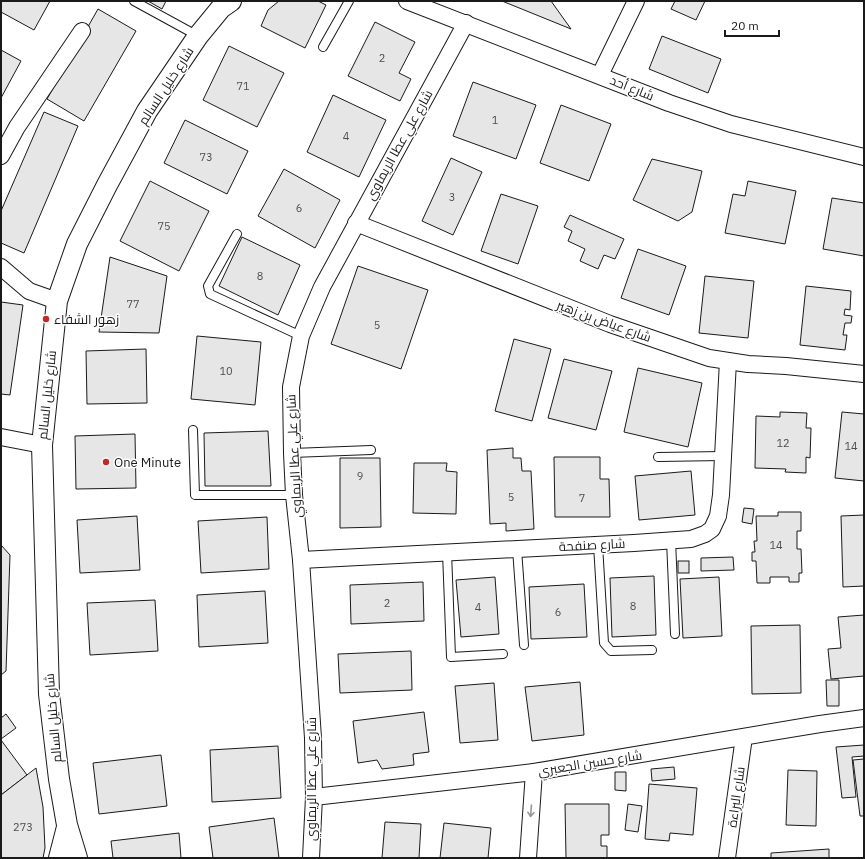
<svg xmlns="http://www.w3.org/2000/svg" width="865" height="859" font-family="'IBM Plex Sans',Cairo,sans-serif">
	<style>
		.building { fill: #e6e6e6; stroke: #1a1a1a }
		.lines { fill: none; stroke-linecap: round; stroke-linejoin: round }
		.service-casing { stroke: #1a1a1a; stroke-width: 10 }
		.minor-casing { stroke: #1a1a1a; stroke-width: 18 }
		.tertiary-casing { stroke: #1a1a1a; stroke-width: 22 }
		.service { stroke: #fff; stroke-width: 8 }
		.minor { stroke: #fff; stroke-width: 16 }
		.tertiary { stroke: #fff; stroke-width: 20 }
		.oneway { stroke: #989898 }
		.poi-dot { fill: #c62828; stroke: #fff; stroke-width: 1.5 }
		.labels { text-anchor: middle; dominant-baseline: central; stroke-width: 3; stroke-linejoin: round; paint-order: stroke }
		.number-label { font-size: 11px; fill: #4d4d4d }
		.street-label { font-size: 13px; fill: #1a1a1a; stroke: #fff }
		.poi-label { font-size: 13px; fill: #1a1a1a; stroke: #fff; text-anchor: start }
	</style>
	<rect width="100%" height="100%" fill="#fff"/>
	<g class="building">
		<polygon points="1,1 50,1 34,30 1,12"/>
		<polygon points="148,1 166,1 162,9"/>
		<polygon points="279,1 318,1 326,5 305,48 261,26 268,10"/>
		<polygon points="502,1 551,1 571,29"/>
		<polygon points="675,1 705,1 696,20 671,9"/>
		<polygon points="98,9 136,31 84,121 47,99"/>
		<polygon points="375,22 415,42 399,73 411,79 400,101 348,76"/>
		<polygon points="662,36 721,59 708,93 649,69"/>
		<polygon points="229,46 284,73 257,127 203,100"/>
		<polygon points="1,50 21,61 1,98"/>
		<polygon points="473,82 536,105 516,159 453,136"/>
		<polygon points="333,95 386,120 359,177 307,152"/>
		<polygon points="561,105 611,124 589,181 540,163"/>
		<polygon points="44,112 78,126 24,253 1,243 1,211"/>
		<polygon points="185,120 248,151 227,194 164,163"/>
		<polygon points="451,158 482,172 453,235 422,221"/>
		<polygon points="652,159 702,171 692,212 678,221 633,200"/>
		<polygon points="284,169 340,200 315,248 258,216"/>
		<polygon points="150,181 209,211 179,271 120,241"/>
		<polygon points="748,181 796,191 785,244 725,233 733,194 745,196"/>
		<polygon points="501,194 538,206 518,264 481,251"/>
		<polygon points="832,198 864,203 864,256 823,249"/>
		<polygon points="570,215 624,239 615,259 604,255 598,269 580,261 585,249 568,241 572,231 564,227"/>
		<polygon points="242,237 300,265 278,315 219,286"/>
		<polygon points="638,249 686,266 669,315 621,298"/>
		<polygon points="110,257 167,276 159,333 99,332"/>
		<polygon points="358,266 428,290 401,369 331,344"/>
		<polygon points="705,276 754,281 748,338 699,333"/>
		<polygon points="806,286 851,291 850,310 845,309 844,315 852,316 851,323 845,323 843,335 847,335 845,350 800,345"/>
		<polygon points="1,302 23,305 10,395 1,394"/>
		<polygon points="197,336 261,342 255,405 191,399"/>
		<polygon points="514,339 551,349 532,421 495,411"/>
		<polygon points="146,349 147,403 87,404 86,351"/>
		<polygon points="564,359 612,371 596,430 548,418"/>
		<polygon points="638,368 702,383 688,447 624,432"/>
		<polygon points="780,412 807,413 806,428 811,428 810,458 806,457 806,473 785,472 786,469 755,468 756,416 780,417"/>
		<polygon points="842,412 864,414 864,481 835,478"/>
		<polygon points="268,431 271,486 205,486 204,433"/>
		<polygon points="135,434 136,488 76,489 75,436"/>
		<polygon points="513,448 513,458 521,458 522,471 531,471 534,529 506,531 506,523 490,524 487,450"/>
		<polygon points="554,457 600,457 600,479 609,479 610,517 555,517"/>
		<polygon points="340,458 380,458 381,527 340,528"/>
		<polygon points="414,463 447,463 446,471 457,472 456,514 413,513"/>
		<polygon points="691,471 695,515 639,520 635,476"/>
		<polygon points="744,508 754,509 752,524 742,522"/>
		<polygon points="778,512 801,512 801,531 797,531 797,549 801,549 802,573 799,573 799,582 789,582 789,577 770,577 770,583 757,583 756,561 752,561 752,552 755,552 754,541 757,541 756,516 778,516"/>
		<polygon points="864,515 864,586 843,587 841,516"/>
		<polygon points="137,516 140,570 80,573 77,520"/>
		<polygon points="267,517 269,569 201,573 198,521"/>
		<polygon points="1,545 10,555 6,671 1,675"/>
		<polygon points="733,557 734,570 701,571 701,558"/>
		<rect x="678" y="561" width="11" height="12"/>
		<polygon points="654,576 656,635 612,637 610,578"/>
		<polygon points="495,577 499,634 461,637 456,580"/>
		<polygon points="719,577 722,636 683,638 680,579"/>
		<polygon points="423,582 424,621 351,624 350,585"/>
		<polygon points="584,584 587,637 531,639 529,587"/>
		<polygon points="265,591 268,643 199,647 197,595"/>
		<polygon points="155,600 158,651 90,655 87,603"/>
		<polygon points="864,615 864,676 831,679 828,649 841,648 838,617"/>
		<polygon points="800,625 801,693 752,694 751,626"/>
		<polygon points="411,651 412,690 340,693 338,654"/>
		<polygon points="826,680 839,680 839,706 827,706"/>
		<polygon points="580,682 584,735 532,741 525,687"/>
		<polygon points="494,683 498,740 460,743 455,686"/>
		<polygon points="424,712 429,752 413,754 414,765 382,769 377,760 358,763 353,721"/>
		<polygon points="6,714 16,728 1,739 1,718"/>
		<polygon points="1,740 27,775 1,795"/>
		<polygon points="864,745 864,756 852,757 856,797 842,798 836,747"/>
		<polygon points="278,746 281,798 212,802 210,750"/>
		<polygon points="161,755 167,806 99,814 93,763"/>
		<polygon points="864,759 864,816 860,816 853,760"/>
		<polygon points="674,767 675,779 652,781 651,769"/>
		<polygon points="36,768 43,807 45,848 43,858 1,858 1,795"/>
		<polygon points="788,770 817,771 816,826 786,825"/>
		<polygon points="615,772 626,772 626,791 615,790"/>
		<polygon points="649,784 697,788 693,835 670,833 669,841 645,839"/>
		<polygon points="565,804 609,804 609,835 601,835 601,846 607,846 607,858 566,858"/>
		<polygon points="628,804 642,806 638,832 625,830"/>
		<polygon points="274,818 279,858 213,858 209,827"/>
		<polygon points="385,822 421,824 419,858 382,858"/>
		<polygon points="444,823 491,828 488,858 440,858"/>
		<polygon points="179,833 181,858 113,858 111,841"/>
		<polygon points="829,849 829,858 771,858 771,853"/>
	</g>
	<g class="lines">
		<defs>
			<g id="service">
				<polyline points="134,1 198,36"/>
				<polyline points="323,47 349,1"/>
				<polyline points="237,234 208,286 210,294 301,336"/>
				<polyline points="193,430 195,495 294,495"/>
				<polyline points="292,453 371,450"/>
				<polyline points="658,457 723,456"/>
				<polyline points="671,540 675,634"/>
				<polyline points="598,545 604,643 611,651 652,650"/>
				<polyline points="517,549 524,645"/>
				<polyline points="447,552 451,657 503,654"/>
			</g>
			<g id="minor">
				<polyline points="407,1 669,103 731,124 864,157"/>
				<polyline points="600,75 636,1"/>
				<polyline points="1,156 17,127 82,31"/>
				<polyline points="356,223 610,324 709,358 748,364 786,366 864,374"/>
				<polyline points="1,267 29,291 57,301"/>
				<polyline points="1,437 42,445"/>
				<polyline points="301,560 634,543 691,539 705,534 712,529 718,516 721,495 728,361"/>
				<polyline points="314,797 534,772 820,724 864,718"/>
				<polyline points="311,858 314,797 313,738 301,560 294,495 292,453 291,387 301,336 322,287 466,23"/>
				<polyline points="528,858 534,772"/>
				<polyline points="727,858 744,737"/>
			</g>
			<g id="tertiary">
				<polyline points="59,858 67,827"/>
				<polyline points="77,858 67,825 59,779 49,694 42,445 57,301 77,244 107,185 147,111 198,36 221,8 231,1"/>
			</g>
		</defs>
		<use href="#service" class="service-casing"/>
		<use href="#minor" class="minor-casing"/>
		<use href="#tertiary" class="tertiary-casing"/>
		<use href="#service" class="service"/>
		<use href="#minor" class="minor"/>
		<use href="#tertiary" class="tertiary"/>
	</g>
	<defs><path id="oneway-shaft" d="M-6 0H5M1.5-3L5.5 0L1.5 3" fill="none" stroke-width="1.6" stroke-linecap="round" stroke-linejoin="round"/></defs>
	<use class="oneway" href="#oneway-shaft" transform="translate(531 811) rotate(94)"/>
	<g class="poi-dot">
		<circle cx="46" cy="319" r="4"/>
		<circle cx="106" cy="462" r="4"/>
	</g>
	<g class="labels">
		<g class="number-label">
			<text x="382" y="58">2</text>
			<text x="243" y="86">71</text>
			<text x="495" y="120">1</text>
			<text x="346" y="136">4</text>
			<text x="206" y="157">73</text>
			<text x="452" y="197">3</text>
			<text x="299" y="208">6</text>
			<text x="164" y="226">75</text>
			<text x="260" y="276">8</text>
			<text x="133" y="304">77</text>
			<text x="377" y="325">5</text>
			<text x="226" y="371">10</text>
			<text x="783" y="443">12</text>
			<text x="851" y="446">14</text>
			<text x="360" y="476">9</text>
			<text x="511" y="497">5</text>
			<text x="582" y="498">7</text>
			<text x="776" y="545">14</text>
			<text x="387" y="603">2</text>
			<text x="633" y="606">8</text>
			<text x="478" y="607">4</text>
			<text x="558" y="612">6</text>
			<text x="23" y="827">273</text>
		</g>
		<g class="street-label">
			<text transform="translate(166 86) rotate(-57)">شارع خليل السالم</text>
			<text transform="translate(632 88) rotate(22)">شارع أحد</text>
			<text transform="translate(399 145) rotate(-61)">شارع علي عطا الريماوي</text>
			<text transform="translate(604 321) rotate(20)">شارع عياض بن زهير</text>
			<text transform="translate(47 395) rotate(-84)">شارع خليل السالم</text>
			<text transform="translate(294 456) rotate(-93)">شارع علي عطا الريماوي</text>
			<text transform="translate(592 545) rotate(-3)">شارع صنفحة</text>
			<text transform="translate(53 718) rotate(-95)">شارع خليل السالم</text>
			<text transform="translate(590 763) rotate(-9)">شارع حسين الجعبري</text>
			<text transform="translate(311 779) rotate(-90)">شارع علي عطا الريماوي</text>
			<text transform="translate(736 797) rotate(-82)">شارع البراءة</text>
		</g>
		<g class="poi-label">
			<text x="54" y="319">زهور الشفاء</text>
			<text x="114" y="462">One Minute</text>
		</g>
	</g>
	<rect width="865" height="859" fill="none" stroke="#1a1a1a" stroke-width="4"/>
	<path d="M725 30v6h54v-6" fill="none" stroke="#1a1a1a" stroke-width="2"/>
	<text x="731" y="30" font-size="12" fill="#1a1a1a" stroke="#ffffff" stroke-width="3" paint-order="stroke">20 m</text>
</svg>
